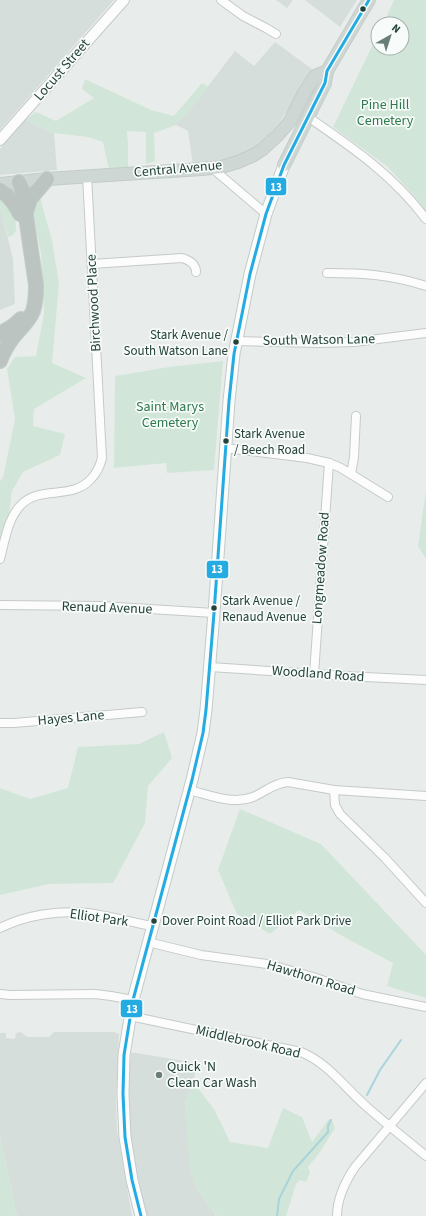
<svg xmlns="http://www.w3.org/2000/svg" width="426" height="1216" font-family="'Source Sans 3',sans-serif">
	<style>
		.built { fill: #d6dedb }
		.green { fill: #d1e6d8 }
		.lines { fill: none; stroke-linecap: round; stroke-linejoin: round }
		.stream { stroke: #a9d4db; stroke-width: 2 }
		.minor-casing { stroke: #c5cac8; stroke-width: 10 }
		.tertiary-casing { stroke: #c5cac8; stroke-width: 12 }
		.secondary-casing { stroke: #c3cbc8; stroke-width: 13 }
		.primary-casing { stroke: #c3ccc9; stroke-width: 14 }
		.motorway-casing { stroke: #c3ccc9; stroke-width: 16 }
		.minor { stroke: #fcfcfc; stroke-width: 8 }
		.tertiary { stroke: #fcfcfc; stroke-width: 10 }
		.secondary { stroke: #fcfcfc; stroke-width: 11 }
		.primary { stroke: #cfd7d5; stroke-width: 12 }
		.motorway { stroke: #bcc4c2; stroke-width: 14 }
		.bus-1-casing { stroke: #f7fbf9; stroke-width: 6 }
		.bus-1 { stroke: #24abe2; stroke-width: 3 }
		.bus-dot { fill: #24423a; stroke: #f7fbf9; stroke-width: 1.5 }
		.poi-dot { fill: #697e78; stroke: #f7fbf9; stroke-width: 1.5 }
		.labels { text-anchor: middle; dominant-baseline: central; stroke-width: 3.5; stroke-linejoin: round; paint-order: stroke }
		.bus-label { font-size: 13px; fill: #24423a; stroke: #f7fbf9; text-anchor: start }
		.street-label { font-size: 14px; fill: #24423a; stroke: #f7fbf9 }
		.park-label { font-size: 14px; fill: #2d7a4b; stroke: #f7fbf9 }
		.poi-label { font-size: 14px; fill: #24423a; stroke: #f7fbf9; text-anchor: start }
		.line-badge { stroke: #f7fbf9; stroke-width: 1.5 }
		.badge-label { font-size: 11px; text-anchor: middle; font-weight: bold; fill: #fff }
	</style>
	<rect width="100%" height="100%" fill="#e8edeb"/>
	<g class="built">
		<polygon points="0,0 114,0 0,130"/>
		<polygon points="276,0 293,0 287,8"/>
		<polygon points="305,0 357,0 340,27"/>
		<polygon points="275,42 312,69 309,79 280,121 264,141 247,152 220,162 193,165 188,131 176,125 189,111 235,51 254,66"/>
		<polygon points="25,120 54,133 57,170 0,175 0,149"/>
		<polygon points="0,206 13,259 15,304 0,310"/>
		<polygon points="21,1032 27,1037 49,1037 54,1032 114,1032 119,1034 116,1099 117,1130 132,1216 17,1216 0,1137 0,1033 6,1033 6,1038 15,1039 16,1033"/>
		<polygon points="131,1053 137,1053 196,1063 194,1083 185,1103 196,1188 216,1215 215,1216 147,1216 132,1151 127,1102"/>
	</g>
	<g class="green">
		<polygon points="394,0 426,0 426,211 417,199 388,167 333,127 378,34 378,48 402,48 402,24 383,24"/>
		<polygon points="85,79 151,110 174,116 202,83 208,86 189,111 176,125 154,133 155,161 146,164 146,132 127,131 128,144 128,167 109,170 103,142 88,137 54,133 25,120 36,112 56,121 94,98 82,89"/>
		<polygon points="0,196 15,211 16,231 12,236 8,237 0,206"/>
		<polygon points="40,198 52,240 59,284 52,363 86,378 34,409 33,426 65,434 60,455 23,472 12,491 9,513 0,547 0,481 3,478 15,419 7,369 15,357 36,356 44,314 41,253 32,211"/>
		<polygon points="223,361 214,470 167,473 166,463 114,468 115,376 169,367"/>
		<polygon points="426,491 426,559 418,546"/>
		<polygon points="164,732 172,758 148,786 145,823 113,883 49,884 0,895 0,788 30,799 68,788 78,747 139,744"/>
		<polygon points="240,809 321,844 426,955 426,998 387,986 393,963 344,937 299,910 270,934 237,914 218,870"/>
		<polygon points="194,1083 214,1109 230,1142 268,1148 283,1108 302,1117 312,1142 329,1119 332,1121 335,1128 320,1152 308,1167 310,1173 306,1182 300,1180 296,1184 286,1216 217,1216 196,1188 190,1170 185,1103"/>
		<polygon points="0,1137 17,1216 0,1216"/>
	</g>
	<g class="lines">
		<g class="stream">
			<polyline points="367,1095 380,1070 401,1040"/>
			<polyline points="277,1216 279,1199 293,1171 328,1132 328,1126 331,1120"/>
		</g>
		<defs>
			<g id="minor">
				<polyline points="221,0 243,16 266,28 276,34"/>
				<path d="M308,117C353,148 393,175 426,219"/>
				<polyline points="212,168 266,214"/>
				<path d="M92,264L182,258C189,260 196,264 196,272"/>
				<path d="M327,273C363,273 392,275 426,286"/>
				<polyline points="236,341 319,343 354,342 426,333"/>
				<polyline points="225,448 307,458 329,463 341,468 388,497"/>
				<polyline points="351,474 354,457 356,416"/>
				<path d="M0,559C5,540 8,516 23,503C42,486 72,500 91,479C97,473 100,466 102,458L87,176"/>
				<polyline points="0,605 101,606 214,613"/>
				<polyline points="210,667 345,676 426,680"/>
				<polyline points="314,674 329,463"/>
				<polyline points="0,723 14,723 142,712"/>
				<path d="M189,790C210,795 232,805 253,797C265,792 274,783 288,782L334,790L426,796"/>
				<polyline points="334,790 335,805 340,814 385,858 426,903"/>
				<path d="M0,928C26,915 59,910 88,913C110,916 131,922 152,926"/>
				<polyline points="148,942 201,955 267,964 282,968 313,977 362,994 426,1007"/>
				<polyline points="0,994 10,995 95,994 111,996 133,1000"/>
				<path d="M130,1016L301,1052C328,1063 345,1088 367,1107C386,1124 406,1139 426,1156"/>
				<path d="M337,1216C337,1198 345,1182 355,1167L426,1083"/>
			</g>
			<polyline id="tertiary" points="0,140 124,0"/>
			<polyline id="secondary" points="141,1216 132,1180 125,1137 123,1094 124,1055 133,1000 192,780 203,733 206,710 214,613 229,401 234,354 250,274 266,214 284,165"/>
			<g id="primary">
				<polyline points="284,165 325,83 327,71"/>
				<polyline points="0,184 47,179 202,169 221,167 238,162 254,155 263,149 278,135 290,121 304,93 315,76 327,71 369,0"/>
			</g>
			<g id="motorway">
				<path d="M0,190C10,196 15,204 20,214"/>
				<polyline points="26,212 30,199 47,179"/>
				<polyline points="0,334 13,326 21,319"/>
				<path d="M0,361C3,352 8,344 14,336C21,328 29,321 33,311C36,302 36,294 36,285L22,189L19,182"/>
			</g>
		</defs>
		<use href="#minor" class="minor-casing"/>
		<use href="#tertiary" class="tertiary-casing"/>
		<use href="#secondary" class="secondary-casing"/>
		<use href="#primary" class="primary-casing"/>
		<use href="#motorway" class="motorway-casing"/>
		<use href="#minor" class="minor"/>
		<use href="#tertiary" class="tertiary"/>
		<use href="#secondary" class="secondary"/>
		<use href="#primary" class="primary"/>
		<use href="#motorway" class="motorway"/>
		<defs>
			<polyline id="bus-1" points="141,1216 132,1180 125,1137 123,1094 124,1055 133,1000 192,780 203,733 206,710 214,613 229,401 234,354 250,274 266,214 284,165 325,83 327,71 369,0"/>
		</defs>
		<use href="#bus-1" class="bus-1-casing"/>
		<use href="#bus-1" class="bus-1"/>
	</g>
	<g class="bus-dot">
		<circle cx="363" cy="9" r="3.5"/>
		<circle cx="236" cy="342" r="3.5"/>
		<circle cx="226" cy="441" r="3.5"/>
		<circle cx="214" cy="608" r="3.5"/>
		<circle cx="154" cy="921" r="3.5"/>
	</g>
	<circle class="poi-dot" cx="159" cy="1075" r="4"/>
	<g class="labels">
		<g class="bus-label">
			<text x="228" y="335" text-anchor="end">Stark Avenue /<tspan x="228" dy="16">South Watson Lane</tspan></text>
			<text x="234" y="434">Stark Avenue<tspan x="234" dy="16">/ Beech Road</tspan></text>
			<text x="222" y="601">Stark Avenue /<tspan x="222" dy="16">Renaud Avenue</tspan></text>
			<text x="162" y="921">Dover Point Road / Elliot Park Drive</text>
		</g>
		<g class="street-label">
			<text transform="translate(62 70) rotate(-49)">Locust Street</text>
			<text transform="translate(178 169) rotate(-5)">Central Avenue</text>
			<text transform="translate(94 303) rotate(-93)">Birchwood Place</text>
			<text transform="translate(319 340) rotate(-1)">South Watson Lane</text>
			<text transform="translate(321 568) rotate(-86)">Longmeadow Road</text>
			<text transform="translate(107 608) rotate(2)">Renaud Avenue</text>
			<text transform="translate(318 674) rotate(4)">Woodland Road</text>
			<text transform="translate(71 718) rotate(-5)">Hayes Lane</text>
			<text transform="translate(99 918) rotate(8)">Elliot Park</text>
			<text transform="translate(311 978) rotate(17)">Hawthorn Road</text>
			<text transform="translate(248 1042) rotate(13)">Middlebrook Road</text>
		</g>
		<g class="park-label">
			<text x="385" y="105">Pine Hill<tspan x="385" dy="16">Cemetery</tspan></text>
			<text x="170" y="407">Saint Marys<tspan x="170" dy="16">Cemetery</tspan></text>
		</g>
		<g class="poi-label">
			<text x="167" y="1067">Quick 'N<tspan x="167" dy="16">Clean Car Wash</tspan></text>
		</g>
	</g>
	<g class="line-badge">
		<rect x="265" y="177" width="22" height="19" rx="4" fill="#24abe2"/>
		<rect x="206" y="560" width="23" height="19" rx="4" fill="#24abe2"/>
		<rect x="120" y="999" width="23" height="19" rx="4" fill="#24abe2"/>
	</g>
	<g class="badge-label">
		<text x="276" y="191">13</text>
		<text x="217" y="573">13</text>
		<text x="132" y="1013">13</text>
	</g>
	<g transform="translate(390 36) rotate(39)"><circle r="19" fill="#f7fbf9" stroke="#a3b1ad"/>
	<path d="M0-3L7 15L0 10L-7 15Z" fill="#697e78"/>
	<text y="-6" font-size="11" font-weight="bold" text-anchor="middle" fill="#24423a">N</text>
	</g>
</svg>
